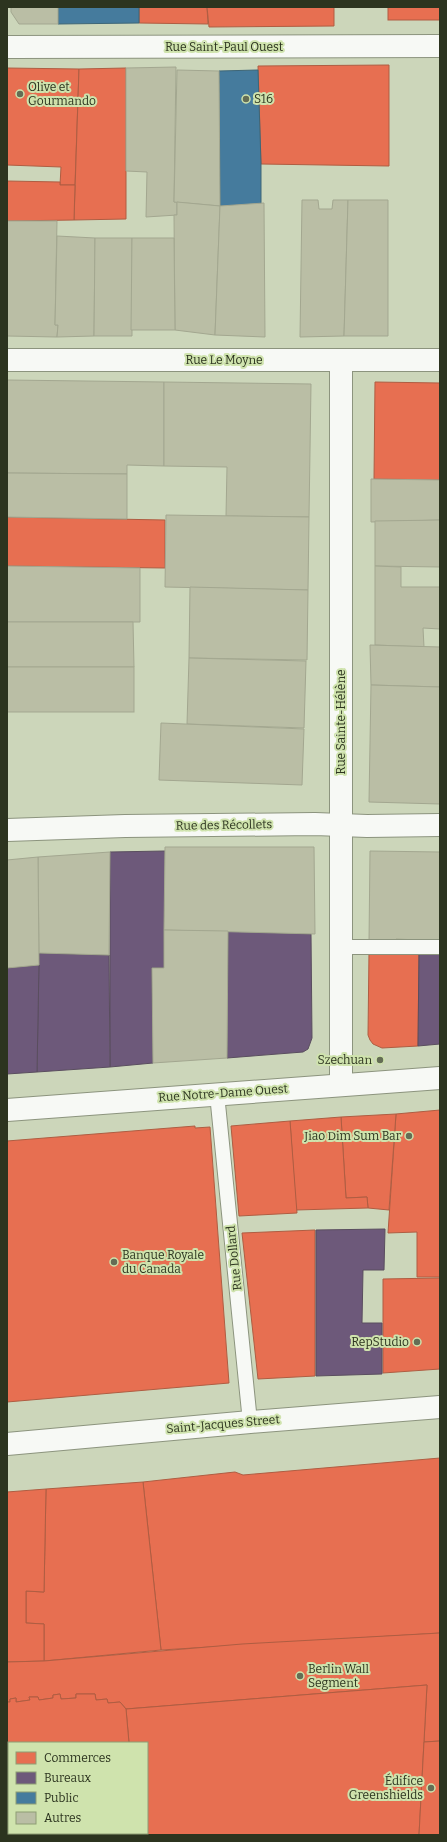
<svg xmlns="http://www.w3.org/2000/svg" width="447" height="1842" font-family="Bitter,serif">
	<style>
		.shops { fill: #e76f51; stroke: #af5d42 }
		.offices { fill: #6d597a; stroke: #5a4e5f }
		.public { fill: #457b9d; stroke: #3e6677 }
		.building { fill: #babea5; stroke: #a3a790 }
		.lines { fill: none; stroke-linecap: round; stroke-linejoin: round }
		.lane-casing { stroke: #8c947e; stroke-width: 16 }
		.street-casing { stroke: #8c947e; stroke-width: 24 }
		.secondary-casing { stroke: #8c947e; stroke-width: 24 }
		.lane { stroke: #f7f9f5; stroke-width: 14 }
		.street { stroke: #f7f9f5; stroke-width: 22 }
		.secondary { stroke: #f7f9f5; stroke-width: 22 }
		.poi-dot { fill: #646d55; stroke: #cfe3ad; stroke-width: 1.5 }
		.labels { text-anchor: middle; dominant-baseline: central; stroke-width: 4; stroke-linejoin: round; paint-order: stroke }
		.street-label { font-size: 12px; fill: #2c341f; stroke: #cfe3ad }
		.poi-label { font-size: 12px; fill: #2c341f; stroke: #cfe3ad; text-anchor: start }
	</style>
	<rect width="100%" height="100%" fill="#ccd6ba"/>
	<g class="shops">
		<polygon points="139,7 207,7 208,24 139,23"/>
		<polygon points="207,7 334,7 334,26 209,27"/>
		<rect x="388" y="7" width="52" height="13"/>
		<polygon points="389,65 389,166 261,164 258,66"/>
		<polygon points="7,68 79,69 75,185 60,185 61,167 7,165"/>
		<polygon points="126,68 126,219 74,220 79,69"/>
		<polygon points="7,181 60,182 60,185 75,185 74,220 7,221"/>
		<polygon points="375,382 440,383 440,480 374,479"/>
		<polygon points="7,517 165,520 165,568 7,566"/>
		<polygon points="369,952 419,953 418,1046 382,1048 373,1044 370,1040 368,1035"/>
		<polygon points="440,1110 440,1277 417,1277 417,1232 388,1233 396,1114"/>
		<polygon points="396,1114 389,1210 368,1208 367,1197 346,1198 341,1117"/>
		<polygon points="341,1117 346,1198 367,1197 368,1208 296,1210 290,1121"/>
		<polygon points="290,1121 297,1213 239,1216 231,1126"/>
		<polygon points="195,1126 195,1128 210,1127 229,1383 7,1402 7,1141"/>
		<polygon points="315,1230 315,1376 258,1379 242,1233"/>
		<polygon points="440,1278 440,1369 383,1373 383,1279"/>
		<polygon points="440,1458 440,1633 161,1650 143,1482 235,1472 243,1475"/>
		<polygon points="143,1482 161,1650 44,1661 44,1624 26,1623 26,1591 44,1592 46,1489"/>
		<polygon points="46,1489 44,1592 26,1591 26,1623 44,1624 44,1661 7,1662 7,1492"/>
		<polygon points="440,1633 440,1741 424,1742 427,1685 126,1709 120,1702 108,1703 107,1699 96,1700 95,1694 76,1694 76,1698 61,1699 60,1694 53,1695 53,1698 39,1700 38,1697 29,1697 30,1700 16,1702 16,1698 10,1699 10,1702 7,1702 7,1662 44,1661 242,1644"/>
		<polygon points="427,1685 419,1835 129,1835 129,1833 147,1833 147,1743 129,1743 126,1709"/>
		<polygon points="60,1694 61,1699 76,1698 76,1694 95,1694 96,1700 107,1699 108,1703 120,1702 126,1709 129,1743 9,1743 9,1833 129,1833 129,1835 7,1835 7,1702 10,1702 10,1699 16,1698 16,1702 30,1700 29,1697 38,1697 39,1700 53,1698 53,1695"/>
		<polygon points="440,1741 440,1835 419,1835 424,1742"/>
	</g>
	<g class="offices">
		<polygon points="165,851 164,968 152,968 153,1063 110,1067 110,852"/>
		<polygon points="228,931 311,934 312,1038 308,1049 303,1052 227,1058"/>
		<polygon points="39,953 109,955 110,1067 37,1072"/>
		<polygon points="419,953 440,953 440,1044 418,1046"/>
		<polygon points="39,965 37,1072 7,1074 7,968"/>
		<polygon points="385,1229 384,1270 363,1270 362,1323 382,1323 382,1374 316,1376 316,1230"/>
	</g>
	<g class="public">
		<polygon points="58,7 139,7 139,23 58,24"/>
		<polygon points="258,70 261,164 261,204 220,206 219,71"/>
	</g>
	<g class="building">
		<polygon points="11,7 58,7 58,24 19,24 11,12"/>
		<polygon points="176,67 174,202 177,202 177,215 146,217 147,172 126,171 126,68"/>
		<polygon points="177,70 219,71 220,206 174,202"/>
		<polygon points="302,200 318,200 319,209 332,209 333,200 348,200 344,336 300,337"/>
		<polygon points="348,200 388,200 388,336 344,336"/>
		<polygon points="177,202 220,206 215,335 175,330 174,215 177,215"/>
		<polygon points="264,203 265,337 215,335 220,206"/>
		<polygon points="7,221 57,221 55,325 58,325 57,337 7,336"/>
		<polygon points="57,236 95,238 94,336 57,337 58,325 55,325"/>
		<polygon points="95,238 132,238 132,336 94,336"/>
		<polygon points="132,238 174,238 175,330 131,330"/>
		<polygon points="7,380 164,382 164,466 127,465 127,474 7,473"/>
		<polygon points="164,382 311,384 309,517 226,516 227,467 164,466"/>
		<polygon points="7,473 127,474 127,519 7,517"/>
		<polygon points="371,479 440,480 440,520 371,522"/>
		<polygon points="166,515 309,517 308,590 165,587"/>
		<polygon points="440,520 440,567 375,566 375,521"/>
		<polygon points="7,566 140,568 140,622 7,622"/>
		<polygon points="375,566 401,567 401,587 440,587 440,629 423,628 424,647 375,645"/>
		<polygon points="190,587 308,590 307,660 189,658"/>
		<polygon points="7,622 133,622 134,667 7,667"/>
		<polygon points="370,645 440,647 440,687 371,685"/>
		<polygon points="189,658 306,661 304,728 187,724"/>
		<rect x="7" y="667" width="127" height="45"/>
		<polygon points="371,685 440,687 440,804 369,802"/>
		<polygon points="161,723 304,729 302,785 159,780"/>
		<polygon points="165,847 314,847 315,934 164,930"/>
		<polygon points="370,851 440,852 440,941 396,939 396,943 369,942"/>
		<polygon points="110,852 109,955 39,953 38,857"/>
		<polygon points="38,857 39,965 7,968 7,860"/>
		<polygon points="164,930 228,931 227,1058 153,1063 152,968 164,968"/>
	</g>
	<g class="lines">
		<defs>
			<g id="lane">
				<polyline points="342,947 440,947"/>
				<polyline points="217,1094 250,1422"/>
			</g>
			<g id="street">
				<polyline points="7,47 440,46"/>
				<polyline points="7,360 440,360"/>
				<polyline points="7,830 125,826 315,824 367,826 440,825"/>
				<polyline points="341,1084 341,360"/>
			</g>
			<g id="secondary">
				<polyline points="7,1110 440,1078"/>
				<polyline points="7,1444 250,1422 440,1407"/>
			</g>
		</defs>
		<use href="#lane" class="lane-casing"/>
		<use href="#street" class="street-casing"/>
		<use href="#secondary" class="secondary-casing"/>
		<use href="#lane" class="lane"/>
		<use href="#street" class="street"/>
		<use href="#secondary" class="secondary"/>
	</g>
	<g class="poi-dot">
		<circle cx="20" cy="94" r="4"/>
		<circle cx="246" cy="99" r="4"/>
		<circle cx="380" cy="1060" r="4"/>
		<circle cx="409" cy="1136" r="4"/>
		<circle cx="114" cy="1262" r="4"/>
		<circle cx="417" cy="1342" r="4"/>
		<circle cx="300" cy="1676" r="4"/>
		<circle cx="431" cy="1788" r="4"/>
	</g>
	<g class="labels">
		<g class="street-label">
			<text x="224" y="47">Rue Saint-Paul Ouest</text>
			<text x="224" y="360">Rue Le Moyne</text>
			<text transform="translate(341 722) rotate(-90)">Rue Sainte-Hélène</text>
			<text transform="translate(224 825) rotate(-1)">Rue des Récollets</text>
			<text transform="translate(223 1093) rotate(-4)">Rue Notre-Dame Ouest</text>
			<text transform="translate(234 1258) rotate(-96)">Rue Dollard</text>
			<text transform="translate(223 1424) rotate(-5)">Saint-Jacques Street</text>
		</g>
		<g class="poi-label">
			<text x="28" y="87">Olive et<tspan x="28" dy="14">Gourmando</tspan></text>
			<text x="254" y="99">S16</text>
			<text x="372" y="1060" text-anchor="end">Szechuan</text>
			<text x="401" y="1136" text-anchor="end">Jiao Dim Sum Bar</text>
			<text x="122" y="1255">Banque Royale<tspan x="122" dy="14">du Canada</tspan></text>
			<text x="409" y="1342" text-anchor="end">RepStudio</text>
			<text x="308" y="1669">Berlin Wall<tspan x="308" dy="14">Segment</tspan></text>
			<text x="423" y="1781" text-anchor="end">Édifice<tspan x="423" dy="14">Greenshields</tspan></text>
		</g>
	</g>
	<rect width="447" height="1842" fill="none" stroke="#2c341f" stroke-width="16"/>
	<rect x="8" y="1742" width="140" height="92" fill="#cfe3ad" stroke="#8e9d74"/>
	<rect x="16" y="1752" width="20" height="12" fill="#e76f51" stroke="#8e9d74"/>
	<text x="44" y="1762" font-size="12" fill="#2c341f">Commerces</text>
	<rect x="16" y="1772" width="20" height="12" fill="#6d597a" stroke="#8e9d74"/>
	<text x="44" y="1782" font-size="12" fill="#2c341f">Bureaux</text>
	<rect x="16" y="1792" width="20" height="12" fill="#457b9d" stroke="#8e9d74"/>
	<text x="44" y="1802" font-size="12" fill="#2c341f">Public</text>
	<rect x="16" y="1812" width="20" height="12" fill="#babea5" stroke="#8e9d74"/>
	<text x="44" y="1822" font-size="12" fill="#2c341f">Autres</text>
</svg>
